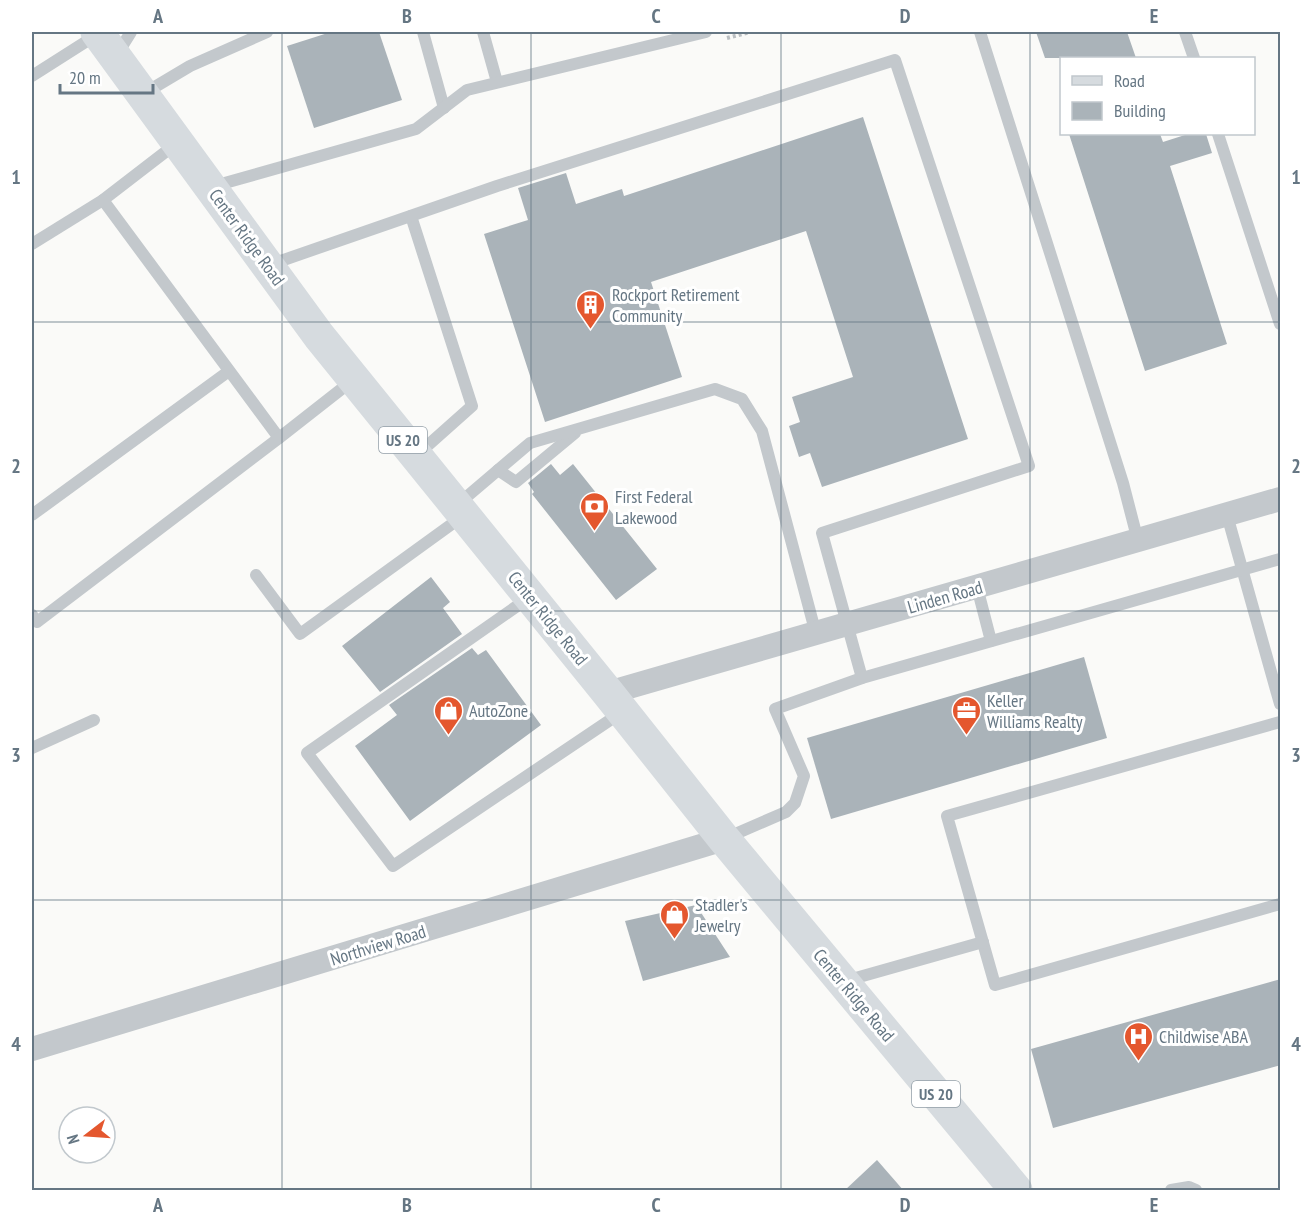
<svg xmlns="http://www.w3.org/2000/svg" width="1312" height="1222" font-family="'PT Sans Narrow',sans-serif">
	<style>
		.building { fill: #aab3b9 }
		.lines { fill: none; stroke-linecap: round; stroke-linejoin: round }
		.path { stroke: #bbbfc2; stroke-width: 4; stroke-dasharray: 3 3; stroke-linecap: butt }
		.service { stroke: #c3c8cc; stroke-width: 12 }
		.minor { stroke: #c3c8cc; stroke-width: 24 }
		.primary { stroke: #d6dbdf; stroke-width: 33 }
		.grid { fill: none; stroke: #657683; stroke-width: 1.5; stroke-opacity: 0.55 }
		.labels { text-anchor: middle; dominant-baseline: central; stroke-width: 6; stroke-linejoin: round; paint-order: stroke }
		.shield { fill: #fff; stroke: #939fa8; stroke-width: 1.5 }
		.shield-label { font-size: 16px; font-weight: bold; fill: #657683 }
		.street-label { font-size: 18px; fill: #657683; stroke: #fff }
		.poi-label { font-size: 18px; fill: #657683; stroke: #fff; text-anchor: start }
		.neatline { fill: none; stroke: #657683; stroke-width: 2 }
		.grid-label { font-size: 20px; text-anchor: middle; font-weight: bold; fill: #657683 }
	</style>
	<rect width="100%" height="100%" fill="#fafaf8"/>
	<g class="building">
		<polygon points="331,32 379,32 402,100 314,128 287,46"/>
		<polygon points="1036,32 1127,32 1136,58 1045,58"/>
		<polygon points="863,117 968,439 822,487 810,453 799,457 789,426 800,422 792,397 853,377 806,231 651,282 682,377 545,422 484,234 528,220 518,188 566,173 576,204 622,189 624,196"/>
		<polygon points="1069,134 1160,134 1163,142 1188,134 1206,134 1212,153 1170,166 1227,344 1145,371"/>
		<polygon points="551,464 560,475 573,464 657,569 616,600 532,494 534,492 528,483"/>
		<polygon points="431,577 450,602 443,608 462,634 380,692 342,646"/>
		<polygon points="472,648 478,655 486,650 541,725 410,821 355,746 397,715 389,705"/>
		<polygon points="1084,657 1107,738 831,819 807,738"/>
		<polygon points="696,905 730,957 643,981 625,921"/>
		<polygon points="1281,979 1281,1065 1053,1128 1031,1049"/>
		<polygon points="877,1160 904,1191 844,1191"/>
	</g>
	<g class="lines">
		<polyline class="path" points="727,38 750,32"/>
		<g class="service">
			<polyline points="423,32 444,108"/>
			<polyline points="483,32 497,82"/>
			<polyline points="980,32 1123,483 1138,541"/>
			<polyline points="1185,32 1194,58"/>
			<polyline points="116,56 131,32"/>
			<polyline points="32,76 98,34"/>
			<polyline points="143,94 190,66 267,32"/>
			<polyline points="1218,134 1280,324"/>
			<polyline points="177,143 103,200 279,438 353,380"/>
			<polyline points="214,186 416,129 467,90 706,32"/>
			<polyline points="411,216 472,406 417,455"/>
			<polyline points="32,244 103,200"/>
			<polyline points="269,265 497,186 895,60 1029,466 822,533 862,678"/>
			<polyline points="498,470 516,482 575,433"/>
			<polyline points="457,505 530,443 715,389 742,399 762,431 816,634"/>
			<polyline points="32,515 229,371"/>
			<polyline points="1227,515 1280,704"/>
			<polyline points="256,575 300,634 463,516"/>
			<polyline points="977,587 991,641"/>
			<polyline points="530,597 307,753 393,866 622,712"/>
			<polyline points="32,615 37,622 279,438"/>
			<polyline points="1280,722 947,816 995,985 1280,904"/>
			<polyline points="32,748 94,720"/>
			<polyline points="726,838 786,812 795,803 804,776 775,709 862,678 1280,559"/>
			<polyline points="845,981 983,942"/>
			<polyline points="1171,1190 1189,1187 1196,1190"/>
		</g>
		<g class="minor">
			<polyline points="608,693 1280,499"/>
			<polyline points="32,1049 724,839"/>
		</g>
		<polyline class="primary" points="97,32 319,336 608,693 724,839 1016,1190"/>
	</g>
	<path class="grid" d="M282,32V1190M531,32V1190M781,32V1190M1030,32V1190M32,322H1280M32,611H1280M32,900H1280"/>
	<defs>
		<symbol id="building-pin" viewBox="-11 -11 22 30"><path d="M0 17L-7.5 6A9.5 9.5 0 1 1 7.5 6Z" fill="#e4572e" stroke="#fff"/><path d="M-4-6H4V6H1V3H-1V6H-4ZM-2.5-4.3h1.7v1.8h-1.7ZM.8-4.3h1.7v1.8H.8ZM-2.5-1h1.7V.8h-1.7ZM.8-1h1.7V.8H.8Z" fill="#fff"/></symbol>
		<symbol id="bank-pin" viewBox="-11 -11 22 30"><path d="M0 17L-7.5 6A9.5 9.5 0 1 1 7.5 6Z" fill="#e4572e" stroke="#fff"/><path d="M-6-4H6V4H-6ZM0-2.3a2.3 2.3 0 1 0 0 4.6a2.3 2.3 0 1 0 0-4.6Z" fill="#fff"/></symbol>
		<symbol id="shop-pin" viewBox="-11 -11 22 30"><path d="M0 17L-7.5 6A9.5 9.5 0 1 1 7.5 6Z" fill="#e4572e" stroke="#fff"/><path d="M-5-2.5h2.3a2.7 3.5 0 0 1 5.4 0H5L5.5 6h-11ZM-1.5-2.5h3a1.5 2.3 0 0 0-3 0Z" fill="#fff"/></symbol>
		<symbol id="office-pin" viewBox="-11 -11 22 30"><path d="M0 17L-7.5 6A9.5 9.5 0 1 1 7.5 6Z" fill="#e4572e" stroke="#fff"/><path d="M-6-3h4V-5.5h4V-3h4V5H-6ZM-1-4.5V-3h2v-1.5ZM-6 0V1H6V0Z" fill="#fff"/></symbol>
		<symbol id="hospital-pin" viewBox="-11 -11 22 30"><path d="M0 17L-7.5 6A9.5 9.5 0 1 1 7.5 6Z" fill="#e4572e" stroke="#fff"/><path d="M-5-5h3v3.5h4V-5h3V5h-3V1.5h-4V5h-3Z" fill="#fff"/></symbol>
	</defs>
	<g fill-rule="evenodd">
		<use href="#building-pin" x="574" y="288" width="33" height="45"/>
		<use href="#bank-pin" x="578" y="490" width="33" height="45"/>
		<use href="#shop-pin" x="432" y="694" width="33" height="45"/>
		<use href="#office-pin" x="950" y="694" width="33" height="45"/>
		<use href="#shop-pin" x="658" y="898" width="33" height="45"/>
		<use href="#hospital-pin" x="1122" y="1020" width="33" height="45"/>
	</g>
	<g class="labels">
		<g class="shield">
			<rect x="379" y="427" width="48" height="26" rx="4.5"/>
			<rect x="912" y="1081" width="48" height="26" rx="4.5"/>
		</g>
		<g class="shield-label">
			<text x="403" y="440">US 20</text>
			<text x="936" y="1094">US 20</text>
		</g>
		<g class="street-label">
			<text transform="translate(247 237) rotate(54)">Center Ridge Road</text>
			<text transform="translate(945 597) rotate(-16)">Linden Road</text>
			<text transform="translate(548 618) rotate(51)">Center Ridge Road</text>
			<text transform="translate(378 945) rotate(-17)">Northview Road</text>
			<text transform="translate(854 995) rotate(50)">Center Ridge Road</text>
		</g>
		<g class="poi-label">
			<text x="612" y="294">Rockport Retirement<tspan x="612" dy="21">Community</tspan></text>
			<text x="615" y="496">First Federal<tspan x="615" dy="21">Lakewood</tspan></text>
			<text x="987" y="700">Keller<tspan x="987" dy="21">Williams Realty</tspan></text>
			<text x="469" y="710">AutoZone</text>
			<text x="695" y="904">Stadler's<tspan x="695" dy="21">Jewelry</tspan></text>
			<text x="1159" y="1036">Childwise ABA</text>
		</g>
	</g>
	<rect width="1312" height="1222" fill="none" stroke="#ffffff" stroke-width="66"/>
	<rect x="1060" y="57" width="195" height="78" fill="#ffffff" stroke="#c1c8cd" stroke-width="1.5"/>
	<rect x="1072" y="76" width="30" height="9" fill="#d6dbdf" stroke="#c1c8cd" stroke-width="1.5"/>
	<text x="1114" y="87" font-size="18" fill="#657683">Road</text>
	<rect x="1072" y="102" width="30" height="18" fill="#aab3b9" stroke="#c1c8cd" stroke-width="1.5"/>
	<text x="1114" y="117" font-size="18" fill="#657683">Building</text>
	<g transform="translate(87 1135) rotate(253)"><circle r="28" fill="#ffffff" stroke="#c1c8cd" stroke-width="1.5"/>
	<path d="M0-4.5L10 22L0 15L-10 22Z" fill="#e4572e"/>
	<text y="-9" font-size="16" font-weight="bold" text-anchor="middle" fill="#657683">N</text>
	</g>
	<path d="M60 84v9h93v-9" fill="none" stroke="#657683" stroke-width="3"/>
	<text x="69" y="84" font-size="18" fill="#657683" stroke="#ffffff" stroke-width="4.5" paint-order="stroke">20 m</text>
	<rect x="33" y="33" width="1246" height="1156" class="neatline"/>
	<g class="grid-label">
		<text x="158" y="23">A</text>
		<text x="407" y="23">B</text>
		<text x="656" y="23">C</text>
		<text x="905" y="23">D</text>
		<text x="1154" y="23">E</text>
		<text x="16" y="184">1</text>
		<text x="1296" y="184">1</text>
		<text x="16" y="473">2</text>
		<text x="1296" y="473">2</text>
		<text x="16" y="762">3</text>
		<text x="1296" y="762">3</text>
		<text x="16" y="1051">4</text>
		<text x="1296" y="1051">4</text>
		<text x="158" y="1212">A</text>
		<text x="407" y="1212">B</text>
		<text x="656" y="1212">C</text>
		<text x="905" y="1212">D</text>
		<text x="1154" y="1212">E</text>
	</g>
</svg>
